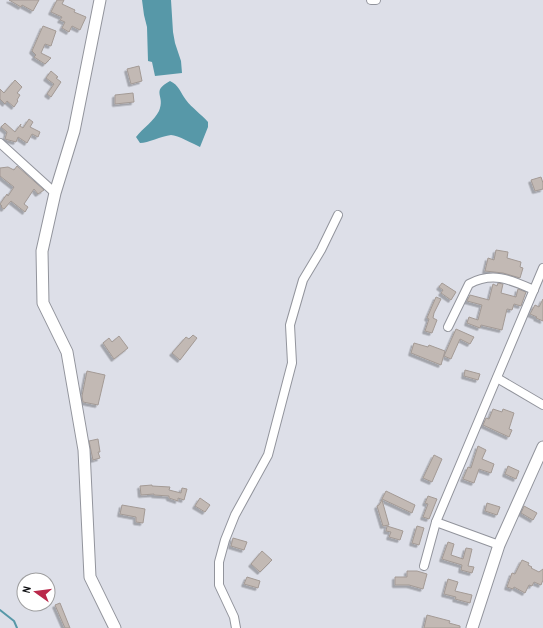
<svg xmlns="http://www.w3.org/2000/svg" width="543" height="628" font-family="'Archivo Narrow',sans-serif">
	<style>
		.water { fill: #5798a8 }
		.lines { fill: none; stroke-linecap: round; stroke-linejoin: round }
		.stream { stroke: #5798a8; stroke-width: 2 }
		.building { fill: #c2b9b4; stroke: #a39a95; filter: url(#shadow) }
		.street-casing { stroke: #92949c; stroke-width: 10 }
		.secondary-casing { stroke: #92949c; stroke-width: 13 }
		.street { stroke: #fff; stroke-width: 8 }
		.secondary { stroke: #fff; stroke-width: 11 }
	</style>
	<defs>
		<filter id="shadow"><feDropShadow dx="-2.5" dy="2.5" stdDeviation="0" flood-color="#0004"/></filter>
	</defs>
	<rect width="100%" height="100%" fill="#dddfe8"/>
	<g class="water">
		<polygon points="142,0 171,0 173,32 175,43 181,61 182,73 155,76 152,62 148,61 147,27 144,15"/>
		<path d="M170,81C179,85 180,92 186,100C192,108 201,114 208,122V127L200,147C193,144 178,135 171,135C161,136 148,143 140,143L136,137C143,128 154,121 159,111C166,95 150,92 170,81Z"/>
	</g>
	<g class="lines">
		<polyline class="stream" points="0,610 14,621 17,628"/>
	</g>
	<g class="building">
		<polygon points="9,0 39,0 33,11 22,5 21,7"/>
		<polygon points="57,0 64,0 62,4 75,10 74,12 86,17 80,30 72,26 69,32 62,28 65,22 60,20 62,17 51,12"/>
		<polygon points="43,26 56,31 51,46 45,44 41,53 51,58 45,64 34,57 36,55 32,51"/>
		<polygon points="139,66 142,81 131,84 127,69"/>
		<polygon points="51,71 58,77 56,78 61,82 51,97 47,94 54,84 46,78"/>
		<polygon points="15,80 22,87 17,93 20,95 17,100 18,101 14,107 7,101 5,104 0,99 0,89 4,93"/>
		<polygon points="133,93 134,102 115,104 115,95"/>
		<polygon points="29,119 33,122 30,127 40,132 38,137 32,134 27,143 18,137 16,142 5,139 7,132 1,127 5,123 15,132 21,124 20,126 23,128"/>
		<polygon points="17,166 44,190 38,194 34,189 24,204 28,207 25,212 11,201 4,209 1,207 2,206 0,204 7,194 8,196 14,187 0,176 0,168 8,167 14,170"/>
		<polygon points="541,177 543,183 543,189 535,191 531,180"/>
		<polygon points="496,250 508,252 507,258 521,262 520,267 523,268 520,278 503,273 485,271 488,258 494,260"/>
		<polygon points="442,283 456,292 451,300 441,293 443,290 439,287"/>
		<polygon points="498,283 503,284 501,293 516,297 518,289 526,292 521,306 514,304 512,310 507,309 502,330 481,325 480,328 467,323 469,317 478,320 482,305 467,301 470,295 489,300 493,284 497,286"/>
		<polygon points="436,297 441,299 434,313 433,318 437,320 432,333 425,331 429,319 427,318"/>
		<polygon points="543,299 543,321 536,318 537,317 530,314 535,305 539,307"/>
		<polygon points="456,329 474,337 470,344 460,339 451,359 444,356"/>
		<polygon points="193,335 197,338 180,360 172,353 186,337 189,339"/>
		<polygon points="119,336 128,348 114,359 103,343 109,338 112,342"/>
		<polygon points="414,343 428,347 429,345 445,351 441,365 411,353"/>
		<polygon points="465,370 480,374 478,380 464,376"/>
		<polygon points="87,371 105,375 98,405 83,402 82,396"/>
		<polygon points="493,409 502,412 503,409 514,413 509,429 512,430 509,437 483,425 486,418 489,419"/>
		<polygon points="98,439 100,452 98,452 100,458 93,460 89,441"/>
		<polygon points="478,446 486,450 482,459 494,464 491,473 479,469 474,483 463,479 468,467 471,468"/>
		<polygon points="434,455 442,459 432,482 423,478"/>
		<polygon points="508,466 519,471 516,479 505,474"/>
		<polygon points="152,485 152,486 170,487 169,490 181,493 182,488 187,489 184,500 178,498 178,501 169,498 169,496 154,495 154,494 141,495 140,486"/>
		<polygon points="386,491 415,505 412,513 382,499"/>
		<polygon points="428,496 437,499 429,519 423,517 428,504 425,503"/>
		<polygon points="200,498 210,505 205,512 195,506"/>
		<polygon points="382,500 389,525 383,526 377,506 379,505"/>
		<polygon points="487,503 500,507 497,515 485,511"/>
		<polygon points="122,505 145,509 143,523 136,522 136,517 120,514"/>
		<polygon points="524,506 537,513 533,520 521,513"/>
		<polygon points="387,526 403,531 400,540 389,537 391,532 386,531"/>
		<polygon points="417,526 424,528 419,545 412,543"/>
		<polygon points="233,538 247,542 244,550 231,546"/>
		<polygon points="448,542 454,544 451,555 463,559 466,548 472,549 468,566 474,567 472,573 461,570 462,565 442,559"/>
		<polygon points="262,551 272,560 260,572 251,564"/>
		<polygon points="522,560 529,563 528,565 532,567 531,568 539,572 543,569 543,580 541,585 534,582 532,586 529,585 525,593 514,587 513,589 507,587 512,573 515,574"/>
		<polygon points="407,571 417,571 427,574 423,589 409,585 395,585 395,577 407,577"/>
		<polygon points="247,577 260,581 258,588 244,584"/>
		<polygon points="448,579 458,582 455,591 472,595 470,603 455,599 456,597 444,594"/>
		<polygon points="60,603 70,628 65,628 55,605"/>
		<polygon points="427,615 450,621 449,623 460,626 460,628 424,628"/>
	</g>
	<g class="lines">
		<defs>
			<g id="street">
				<polyline points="371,0 376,0"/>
				<polyline points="0,143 55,193"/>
				<path d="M448,327L469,284C493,271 511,280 534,290"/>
				<polyline points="497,378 543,405"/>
				<polyline points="436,522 499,545"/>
				<polyline points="424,566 436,522 543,268"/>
				<polyline points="236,628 234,617 219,585 219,562 225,540 235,515 268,455 292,363 290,325 303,280 321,250 338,215"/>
			</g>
			<g id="secondary">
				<polyline points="100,0 74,131 55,193 42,251 43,303 67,352 84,450 90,577 115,628"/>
				<polyline points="472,628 499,545 543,447"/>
			</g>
		</defs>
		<use href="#street" class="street-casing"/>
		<use href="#secondary" class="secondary-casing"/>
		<use href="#street" class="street"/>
		<use href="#secondary" class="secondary"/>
	</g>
	<g transform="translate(36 592) rotate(284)"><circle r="19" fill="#ffffff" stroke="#9e9e9f"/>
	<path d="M0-3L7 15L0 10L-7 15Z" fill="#ba294b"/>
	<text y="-6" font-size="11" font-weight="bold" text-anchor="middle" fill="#0c0d10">N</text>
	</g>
</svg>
